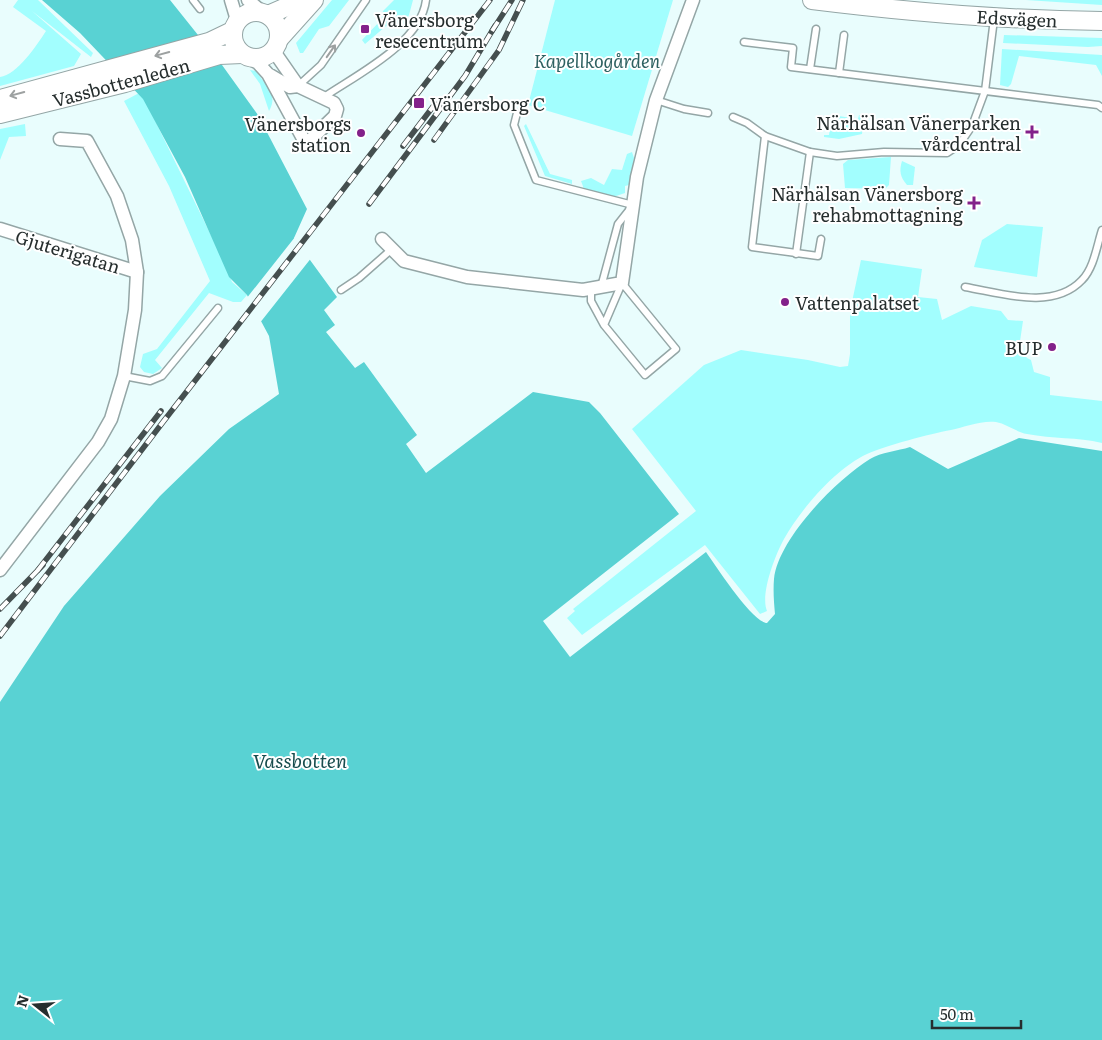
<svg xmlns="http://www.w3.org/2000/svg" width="1102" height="1040" font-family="Literata,serif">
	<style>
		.green { fill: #a2fefe }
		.water { fill: #59d2d3 }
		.pier { fill: #e9fdfd }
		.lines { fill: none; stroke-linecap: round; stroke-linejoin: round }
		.service-casing { stroke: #94a6a6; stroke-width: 9 }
		.minor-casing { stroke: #94a6a6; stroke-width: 15 }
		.secondary-casing { stroke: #94a6a6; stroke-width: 20 }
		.service { stroke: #fff; stroke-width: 6 }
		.minor { stroke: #fff; stroke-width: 12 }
		.secondary { stroke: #fff; stroke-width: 18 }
		.rail-casing { stroke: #454f4f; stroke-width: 5.5 }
		.rail { stroke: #fff; stroke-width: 4; stroke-dasharray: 11; stroke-linecap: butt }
		.oneway { stroke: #9da1a1 }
		.poi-dot { fill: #83218a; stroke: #fff; stroke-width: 2 }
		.labels { text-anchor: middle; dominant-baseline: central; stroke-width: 4; stroke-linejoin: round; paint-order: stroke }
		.street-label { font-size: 18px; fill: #262e2e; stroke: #fff }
		.poi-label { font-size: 18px; fill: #262e2e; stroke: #fff; text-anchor: end }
		.park-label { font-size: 18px; font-style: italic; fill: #2e6161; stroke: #fff }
		.water-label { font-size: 19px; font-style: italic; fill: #184d4e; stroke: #fff }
	</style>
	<rect width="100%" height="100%" fill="#e9fdfd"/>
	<g class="green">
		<path d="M18,0H38L93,53L91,57L32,11L81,54L74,66L0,86V77C17,75 37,45 46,31L13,7Z"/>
		<polygon points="332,0 349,0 329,26 319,29 303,53 300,53 296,43"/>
		<polygon points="394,0 413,0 409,15 401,28 386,26 365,44 362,40 381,20 383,11"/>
		<polygon points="555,0 673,0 632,136 528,105"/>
		<polygon points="1026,0 1102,0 1102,5"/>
		<polygon points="1004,35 1102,38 1102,46 1088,47 1003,43"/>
		<polygon points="1002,49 1102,55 1102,76 1096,65 1019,56 1011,84 1008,87 1000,85"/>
		<path d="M250,70L256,71C265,85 279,94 269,111L260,84Z"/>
		<polygon points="141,92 227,268 232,282 247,295 241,302 233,302 209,293 155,360 162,368 153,374 144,372 140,367 143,354 157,349 210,281 169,186 124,101"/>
		<polygon points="832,115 858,119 859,115 864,116 862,134 839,139 824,137 824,135 829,135"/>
		<polygon points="25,124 26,136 9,137 0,160 0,129"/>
		<polygon points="526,124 550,174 572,180 572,184 545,176 524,126"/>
		<polygon points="632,152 634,158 629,185 625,186 625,193 613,197 584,189 581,181 591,178 604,185 612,169 622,170 627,154"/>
		<polygon points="891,157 889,185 885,189 845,188 843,164 848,160"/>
		<path d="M902,161L915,167L913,185H907C900,177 899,171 902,161Z"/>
		<polygon points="1007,224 1043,227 1037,277 974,267 982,240"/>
		<path d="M861,260L922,269L918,297L937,299L942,320L971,306L1001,311L1008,320L1023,321L1019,348L1027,358L1031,360L1034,372L1050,377V395L1102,401V443C1077,437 1053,439 1027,434C1016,432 1007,424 996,422C982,420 964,427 951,430C929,434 888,445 867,454C835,469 801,509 784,539C775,555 760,595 767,611L760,614L705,545L582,635L567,618L575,611L573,609L696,511L632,429L704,365L741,350L808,360L840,367L848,366L850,354V311Z"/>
	</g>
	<path class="water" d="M42,0H170L222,65L258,115L307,209L294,238L337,297L324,310L335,325L326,332L355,368L364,362L417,435L406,444L426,473L533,392L589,402L600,413L679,514L543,621L570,657L706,552C716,566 752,622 767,623L775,614C774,603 773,591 774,579C778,539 836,480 870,459C881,452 898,451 910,447L948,469L1019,438L1102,451V1040H0V702L64,606L160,496L229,429L279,394L269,336L247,295L229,277L185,177L143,99L80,33Z"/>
	<polygon class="pier" points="299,232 296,238 312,257 259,324 246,299"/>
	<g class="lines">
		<defs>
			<g id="service">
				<polyline points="193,0 200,9"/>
				<polyline points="744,42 793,48 791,67 1098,105 1102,108"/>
				<polyline points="810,69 816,29"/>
				<polyline points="839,73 844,35"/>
				<polyline points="298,86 321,65 366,0"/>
				<path d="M324,97C358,74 421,43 426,0"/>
				<polyline points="656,100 684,109 708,113"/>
				<polyline points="517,113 514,125 536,180 633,205 618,224 601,287"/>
				<polyline points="733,117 747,123 765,136 810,152 837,156 884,152 947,153 959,145 972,126 985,91 994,19"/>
				<polyline points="765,136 752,247 818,256 821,239"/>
				<polyline points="796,254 810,152"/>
				<path d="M965,287C1001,293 1053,311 1082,280C1094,268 1097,245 1102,230"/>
				<polyline points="591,289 591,301 604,325 645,375 676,349 622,283 604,325"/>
				<polyline points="341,290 359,278 392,249"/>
				<polyline points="124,376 150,381 162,376 218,308"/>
			</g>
			<g id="minor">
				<polyline points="231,0 237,20"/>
				<polyline points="248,0 262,12"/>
				<polyline points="273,50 298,86"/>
				<polyline points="247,57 258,63 268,74 290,87 298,86 334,103 337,109 335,116 306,144 268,74"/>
				<polyline points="0,229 137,272"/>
				<polyline points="382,239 404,261 467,277 583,290 622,283 637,177 656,100 693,0"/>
				<polyline points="0,570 98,442 111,419 124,376 135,310 137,272 132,240 117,196 87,141 60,139"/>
			</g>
			<g id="secondary">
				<path d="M812,0C908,12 1005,20 1102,21"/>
				<circle cx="256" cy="35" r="23"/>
				<polyline points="268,15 284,8 294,0"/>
				<polyline points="279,39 314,0"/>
				<polyline points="0,99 209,42 232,31"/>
				<polyline points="0,114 125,83 219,55 242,54"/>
			</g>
		</defs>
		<use href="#service" class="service-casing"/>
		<use href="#minor" class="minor-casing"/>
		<use href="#secondary" class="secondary-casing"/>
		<use href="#service" class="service"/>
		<use href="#minor" class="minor"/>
		<use href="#secondary" class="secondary"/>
		<defs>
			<g id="rail">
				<polyline points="492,31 512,0"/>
				<polyline points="434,140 499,50 523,0"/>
				<polyline points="403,146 435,104"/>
				<polyline points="369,204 465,76 495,26"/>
				<polyline points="38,570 161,411"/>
				<polyline points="0,609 43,565"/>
				<polyline points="0,636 163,422 490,0"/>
			</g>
		</defs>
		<use href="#rail" class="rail-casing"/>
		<use href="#rail" class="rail"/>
	</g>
	<defs><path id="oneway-shaft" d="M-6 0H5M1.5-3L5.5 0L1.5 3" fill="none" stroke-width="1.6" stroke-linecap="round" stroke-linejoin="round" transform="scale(1.25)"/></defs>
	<g class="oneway">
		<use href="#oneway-shaft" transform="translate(331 51) rotate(-55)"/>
		<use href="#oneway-shaft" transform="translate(162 54) rotate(165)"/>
		<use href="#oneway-shaft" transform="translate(17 94) rotate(165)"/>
	</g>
	<g class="poi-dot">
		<rect x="360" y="24" width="10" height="10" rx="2.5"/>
		<rect x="413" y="97" width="12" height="12" rx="2.5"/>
		<path d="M1029.5 124.5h5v5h5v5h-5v5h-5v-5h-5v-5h5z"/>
		<circle cx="361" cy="133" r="5"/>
		<path d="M971.5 195.5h5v5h5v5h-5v5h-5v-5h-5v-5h5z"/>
		<circle cx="785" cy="302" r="5"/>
		<circle cx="1052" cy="347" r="5"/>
	</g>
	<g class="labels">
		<g class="street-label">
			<text transform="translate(1017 18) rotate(3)">Edsvägen</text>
			<text transform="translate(121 82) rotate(-15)">Vassbottenleden</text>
			<text transform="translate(68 251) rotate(17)">Gjuterigatan</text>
		</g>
		<g class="poi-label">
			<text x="375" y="19" text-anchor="start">Vänersborg<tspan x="375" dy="21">resecentrum</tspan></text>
			<text x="430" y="103" text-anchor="start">Vänersborg C</text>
			<text x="1021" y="122">Närhälsan Vänerparken<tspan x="1021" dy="21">vårdcentral</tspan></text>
			<text x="351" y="123">Vänersborgs<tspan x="351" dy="21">station</tspan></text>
			<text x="963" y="193">Närhälsan Vänersborg<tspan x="963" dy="21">rehabmottagning</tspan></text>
			<text x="795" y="302" text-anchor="start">Vattenpalatset</text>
			<text x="1042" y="347">BUP</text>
		</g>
		<g class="park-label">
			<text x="597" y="60">Kapellkogården</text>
		</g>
		<g class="water-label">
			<text x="300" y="760">Vassbotten</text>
		</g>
	</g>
	<g transform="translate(35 1005) rotate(287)" stroke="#ffffff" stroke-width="4" paint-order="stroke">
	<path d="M0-4L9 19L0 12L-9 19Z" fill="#262e2e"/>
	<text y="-8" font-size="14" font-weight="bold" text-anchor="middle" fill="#262e2e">N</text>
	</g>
	<path d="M932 1020v8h89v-8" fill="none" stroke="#262e2e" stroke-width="2.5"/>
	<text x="940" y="1020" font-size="15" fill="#262e2e" stroke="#ffffff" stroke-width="4" paint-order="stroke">50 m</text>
</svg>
